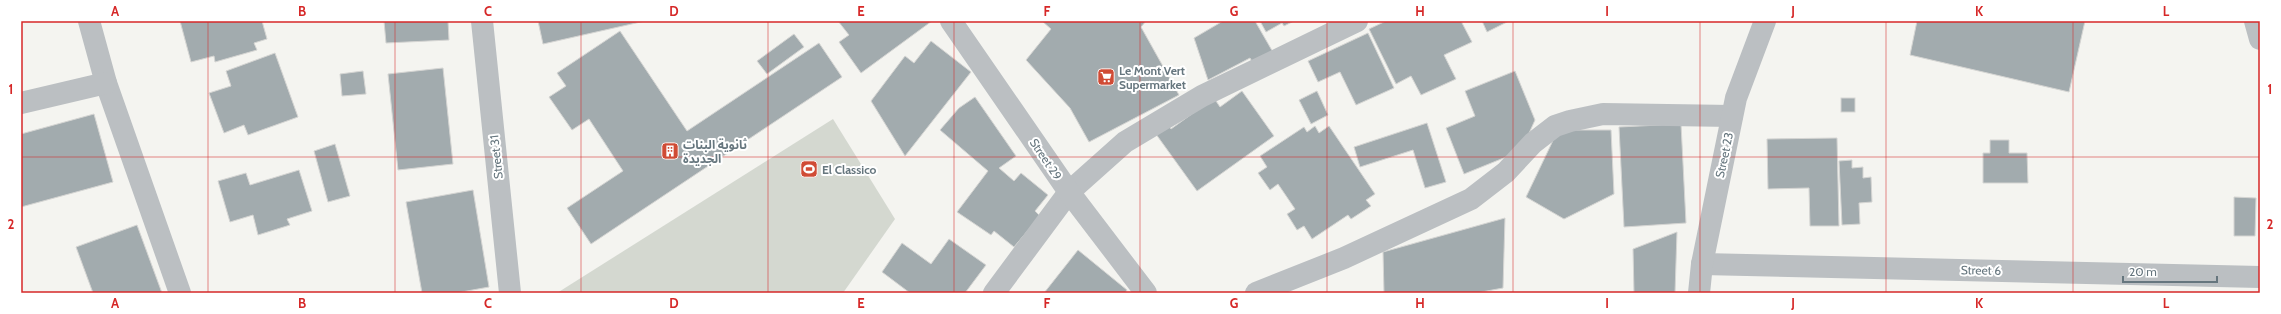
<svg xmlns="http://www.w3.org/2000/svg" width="2281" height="314" font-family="Cabin,'Noto Sans Arabic',sans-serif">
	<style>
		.green { fill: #d4d8d0 }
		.building { fill: #a2abae; stroke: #d5d5d3 }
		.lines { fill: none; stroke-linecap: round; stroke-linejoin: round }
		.minor { stroke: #bbbfc2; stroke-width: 22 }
		.tertiary { stroke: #bbbfc2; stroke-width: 22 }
		.grid { fill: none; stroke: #d62828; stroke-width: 1; stroke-opacity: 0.55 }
		.labels { text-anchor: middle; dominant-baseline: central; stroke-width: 4; stroke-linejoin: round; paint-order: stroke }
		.poi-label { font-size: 12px; font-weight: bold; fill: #66767e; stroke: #fff; text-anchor: start }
		.street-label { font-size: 12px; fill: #66767e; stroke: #fff }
		.neatline { fill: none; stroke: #d62828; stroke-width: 1.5 }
		.grid-label { font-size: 13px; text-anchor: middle; font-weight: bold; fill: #d62828 }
	</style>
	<rect width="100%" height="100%" fill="#f4f4f0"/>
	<polygon class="green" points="833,119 895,219 843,293 557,293"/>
	<g class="building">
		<polygon points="180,21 262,21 267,39 254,43 257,50 215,62 214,56 191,62"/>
		<polygon points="384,21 448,21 449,40 386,43"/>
		<polygon points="538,21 645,21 543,44"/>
		<polygon points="838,21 932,21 861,73 839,42 849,35"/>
		<polygon points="1042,21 1146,21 1141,27 1179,95 1089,142 1070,108 1026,60 1051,29"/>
		<polygon points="1223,21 1255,21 1274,54 1254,65 1250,58 1208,80 1194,38"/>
		<polygon points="1260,21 1294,21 1284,26 1282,23 1266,32"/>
		<polygon points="1386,21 1461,21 1472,42 1444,55 1456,79 1421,95 1411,76 1396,84 1369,29"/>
		<polygon points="1482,21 1509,21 1487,32"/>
		<polygon points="1917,21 2085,21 2069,92 1910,55"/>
		<polygon points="620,31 687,131 819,43 842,77 591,244 567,208 623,171 589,119 572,130 549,97 566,86 557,73"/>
		<polygon points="1368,33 1394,88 1356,105 1340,72 1318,82 1308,61"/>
		<polygon points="794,34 804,47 767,74 757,61"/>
		<polygon points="931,41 971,72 905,156 871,101 905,56 914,63"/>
		<polygon points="275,53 298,117 248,135 244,125 224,133 209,93 231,86 226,71"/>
		<polygon points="443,68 453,164 398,170 388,74"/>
		<polygon points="363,71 366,94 342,96 340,74"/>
		<polygon points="1515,71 1535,120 1521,151 1464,174 1446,128 1475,116 1465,91"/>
		<polygon points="1242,91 1274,136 1197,191 1153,130 1165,121 1171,129 1214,98 1220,107"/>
		<polygon points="1317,91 1328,115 1311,124 1299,100"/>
		<polygon points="975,97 1016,156 999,168 1014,181 1021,173 1048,195 1035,211 1040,216 1014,247 994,231 991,235 957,212 988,171 940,130 959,108"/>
		<rect x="1841" y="98" width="14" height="14"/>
		<polygon points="94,114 113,182 21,207 21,134"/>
		<polygon points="1427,123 1446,182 1425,188 1413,150 1360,167 1354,147"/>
		<polygon points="1681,124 1686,223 1624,227 1619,127"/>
		<polygon points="1315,126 1319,133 1329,126 1375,194 1366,200 1371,206 1351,219 1348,215 1312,239 1304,226 1297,230 1287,214 1295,209 1278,184 1270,190 1258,173 1267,167 1260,156 1304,127 1307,132"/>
		<polygon points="1558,130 1611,130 1614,194 1564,219 1526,197"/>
		<polygon points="1837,138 1839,226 1810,226 1809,188 1768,189 1767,139"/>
		<polygon points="1990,140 2009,140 2009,153 2027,153 2028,183 1983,183 1983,153 1990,153"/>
		<polygon points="335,144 350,196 328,202 314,151"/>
		<polygon points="1852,160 1852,168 1863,167 1863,178 1871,177 1872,202 1859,203 1860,224 1842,225 1839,161"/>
		<polygon points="299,170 312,211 287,219 290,225 258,235 253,215 230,222 218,181 246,173 250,185"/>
		<polygon points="473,190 489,287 456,293 422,293 406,202"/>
		<polygon points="2234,197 2256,198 2255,236 2234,236"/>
		<polygon points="1505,218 1503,288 1476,293 1384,293 1383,252"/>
		<polygon points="137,225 162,293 93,293 76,247"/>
		<polygon points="1677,232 1675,293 1634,293 1633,249"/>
		<polygon points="949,239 986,265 965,293 910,293 882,272 902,243 931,264"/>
		<polygon points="1078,250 1127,290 1125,293 1044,293"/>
	</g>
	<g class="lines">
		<g class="minor">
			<polyline points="89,21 106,83 180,293"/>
			<polyline points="2255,21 2260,39"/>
			<polyline points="21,103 106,83"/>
			<polyline points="994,293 1069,192 1125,142 1202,96 1357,21"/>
			<polyline points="1256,293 1344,258 1471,199 1506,172 1533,143 1555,126 1570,121 1603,114 1732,116"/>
		</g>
		<g class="tertiary">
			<polyline points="482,21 510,293"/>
			<polyline points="951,21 1069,192 1146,293"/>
			<polyline points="1702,264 2260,277"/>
			<polyline points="1699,293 1702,264 1736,98 1765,21"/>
		</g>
	</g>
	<path class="grid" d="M208,21V293M395,21V293M581,21V293M768,21V293M954,21V293M1140,21V293M1327,21V293M1513,21V293M1700,21V293M1886,21V293M2073,21V293M21,157H2260"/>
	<defs>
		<symbol id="supermarket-square" viewBox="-11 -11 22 22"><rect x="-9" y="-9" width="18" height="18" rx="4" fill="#d04b35" stroke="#fff"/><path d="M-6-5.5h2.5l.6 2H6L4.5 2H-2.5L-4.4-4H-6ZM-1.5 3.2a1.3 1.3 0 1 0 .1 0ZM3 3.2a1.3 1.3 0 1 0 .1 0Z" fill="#fff"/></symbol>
		<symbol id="building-square" viewBox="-11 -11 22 22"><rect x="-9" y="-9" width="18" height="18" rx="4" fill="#d04b35" stroke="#fff"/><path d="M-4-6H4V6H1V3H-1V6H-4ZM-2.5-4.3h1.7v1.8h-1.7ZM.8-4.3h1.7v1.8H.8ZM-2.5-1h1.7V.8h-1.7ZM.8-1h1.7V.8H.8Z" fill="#fff"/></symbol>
		<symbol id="stadium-square" viewBox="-11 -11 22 22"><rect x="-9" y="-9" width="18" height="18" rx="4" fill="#d04b35" stroke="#fff"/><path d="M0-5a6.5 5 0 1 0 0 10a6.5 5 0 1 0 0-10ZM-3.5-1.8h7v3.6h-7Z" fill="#fff"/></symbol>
	</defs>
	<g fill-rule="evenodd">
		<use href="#supermarket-square" x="1096" y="67" width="20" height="20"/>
		<use href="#building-square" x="660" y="141" width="20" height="20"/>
		<use href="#stadium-square" x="799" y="159" width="20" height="20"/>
	</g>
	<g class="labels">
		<g class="poi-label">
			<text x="1119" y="70">Le Mont Vert<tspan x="1119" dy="14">Supermarket</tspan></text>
			<text x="683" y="144">ثانوية البنات<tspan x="683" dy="14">الجديدة</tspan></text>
			<text x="822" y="169">El Classico</text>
		</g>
		<g class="street-label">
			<text transform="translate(1724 155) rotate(-78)">Street 23</text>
			<text transform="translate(496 157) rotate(-96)">Street 31</text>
			<text transform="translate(1046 159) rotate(56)">Street 29</text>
			<text transform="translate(1981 270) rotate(1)">Street 6</text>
		</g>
	</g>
	<rect width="2281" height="314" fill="none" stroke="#ffffff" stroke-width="44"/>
	<path d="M2123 276v6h94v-6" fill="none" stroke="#66767e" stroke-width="2"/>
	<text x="2129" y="276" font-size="12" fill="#66767e" stroke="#ffffff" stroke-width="3" paint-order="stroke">20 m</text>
	<rect x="22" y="22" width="2237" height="270" class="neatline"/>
	<g class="grid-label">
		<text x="115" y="16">A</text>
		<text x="302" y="16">B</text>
		<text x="488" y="16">C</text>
		<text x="674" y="16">D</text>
		<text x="861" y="16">E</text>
		<text x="1047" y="16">F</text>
		<text x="1234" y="16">G</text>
		<text x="1420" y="16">H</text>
		<text x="1607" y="16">I</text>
		<text x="1793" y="16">J</text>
		<text x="1979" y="16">K</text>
		<text x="2166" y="16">L</text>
		<text x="11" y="94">1</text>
		<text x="2270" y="94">1</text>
		<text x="11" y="229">2</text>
		<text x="2270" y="229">2</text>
		<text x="115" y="308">A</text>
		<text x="302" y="308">B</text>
		<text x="488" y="308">C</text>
		<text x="674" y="308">D</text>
		<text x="861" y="308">E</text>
		<text x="1047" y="308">F</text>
		<text x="1234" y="308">G</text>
		<text x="1420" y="308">H</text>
		<text x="1607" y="308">I</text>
		<text x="1793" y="308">J</text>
		<text x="1979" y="308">K</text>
		<text x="2166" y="308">L</text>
	</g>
</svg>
